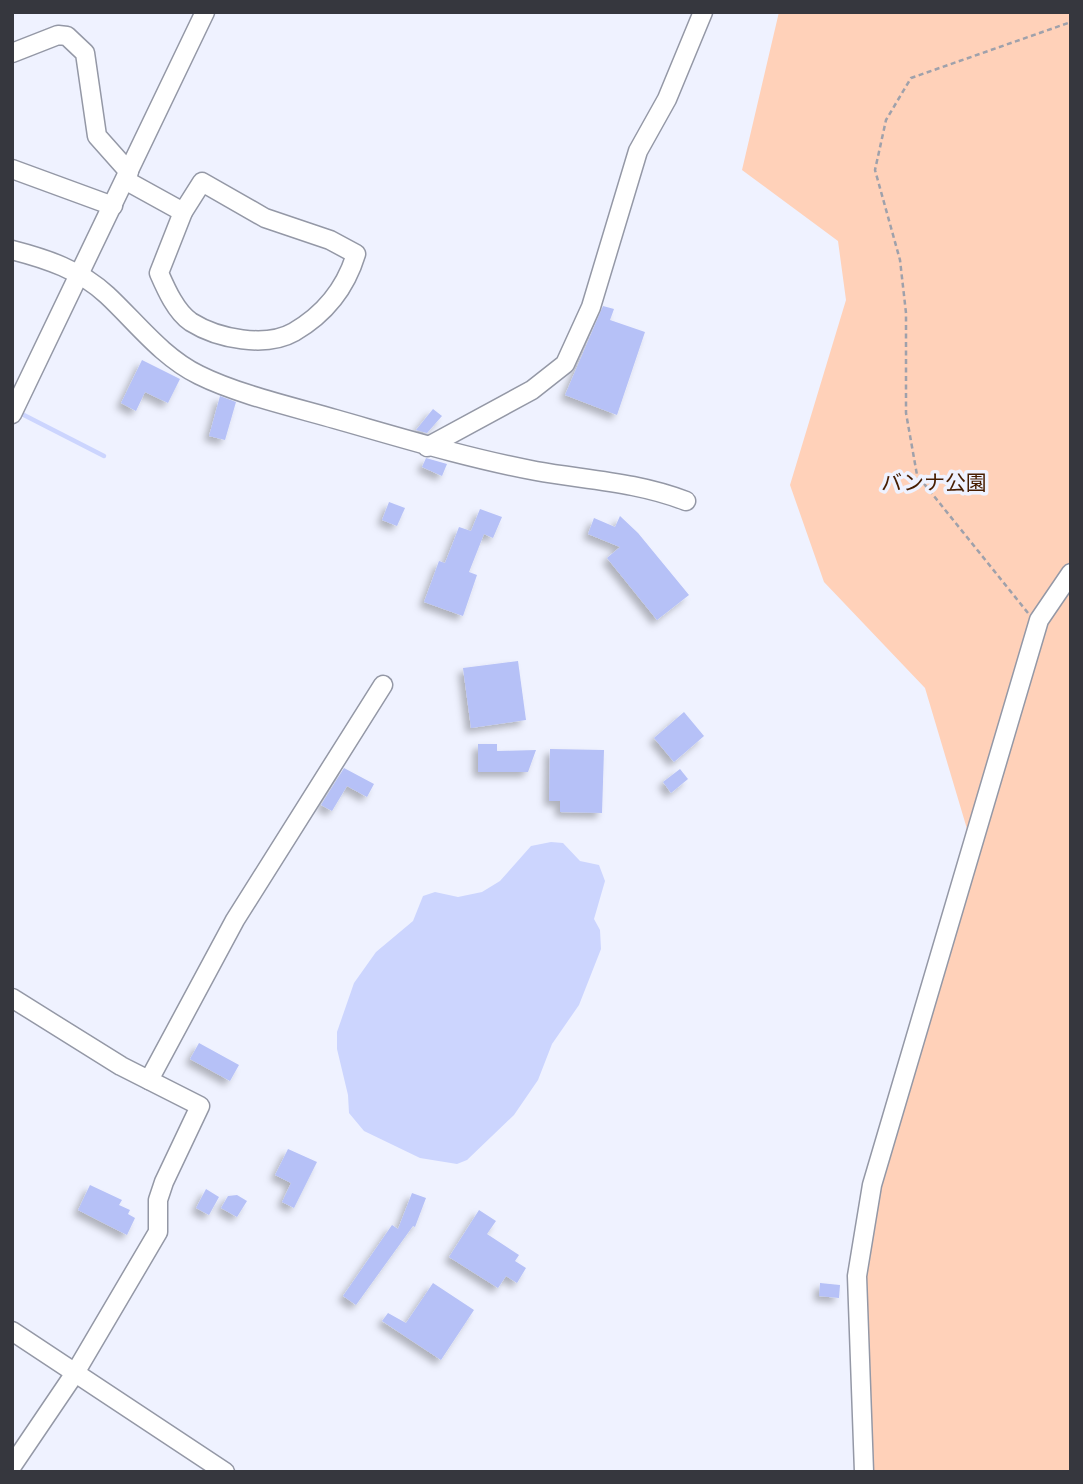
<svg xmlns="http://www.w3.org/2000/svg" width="1083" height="1484" font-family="Ubuntu,'Noto Sans JP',sans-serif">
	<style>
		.green { fill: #ffd1b9 }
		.water { fill: #ccd5fe }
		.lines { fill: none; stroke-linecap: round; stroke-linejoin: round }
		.stream { stroke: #ccd5fe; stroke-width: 4.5 }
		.building { fill: #b6c1f7; filter: url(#shadow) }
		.minor-casing { stroke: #9498a6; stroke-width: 21 }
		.path { stroke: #9fa1ab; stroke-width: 2.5; stroke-dasharray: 5 3.5; stroke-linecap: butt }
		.minor { stroke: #fff; stroke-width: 18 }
		.labels { text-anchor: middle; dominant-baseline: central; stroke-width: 7; stroke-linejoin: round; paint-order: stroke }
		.park-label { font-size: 21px; fill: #471d01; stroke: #eff2ff }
	</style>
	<defs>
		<filter id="shadow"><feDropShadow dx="-5" dy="5" stdDeviation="3.5" flood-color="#0004"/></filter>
	</defs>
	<rect width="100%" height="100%" fill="#eff2ff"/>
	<polygon class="green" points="779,12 1071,12 1071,1472 864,1472 857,1276 872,1185 973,849 925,688 824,582 790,485 846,300 838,241 742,170"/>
	<polygon class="water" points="551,842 563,843 580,861 599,865 605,881 594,919 600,930 601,949 579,1005 552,1044 538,1080 514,1115 467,1160 457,1164 420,1158 364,1131 349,1113 348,1095 337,1049 337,1032 354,983 376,952 413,921 423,896 435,892 458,897 482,892 500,881 531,846"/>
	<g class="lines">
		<polyline class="stream" points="18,412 104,456"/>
	</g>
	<g class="building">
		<polygon points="603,306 614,309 610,320 645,332 617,415 565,395"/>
		<polygon points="142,360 180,379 168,403 145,392 136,411 121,403"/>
		<polygon points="220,396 236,402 225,440 209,436"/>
		<polygon points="433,409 442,416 427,433 416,430"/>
		<polygon points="426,458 447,464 442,476 422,467"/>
		<polygon points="389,502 405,508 397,526 382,520"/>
		<polygon points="480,509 502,517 493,538 484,534 469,572 477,575 463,616 424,602 439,561 445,563 459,527 471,531"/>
		<polygon points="620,516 638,533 689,595 657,620 607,558 620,547 588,534 594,518 615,527"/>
		<polygon points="518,661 526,720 471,728 463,668"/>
		<polygon points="684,712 704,736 674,762 654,738"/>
		<polygon points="478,744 497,744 497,751 536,750 528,772 478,772"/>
		<polygon points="550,749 604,750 602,813 560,812 560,801 549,801"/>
		<polygon points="344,768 374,784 367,797 347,786 332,811 321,805"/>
		<polygon points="680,769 688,779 671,793 663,782"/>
		<polygon points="199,1043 239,1065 230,1081 190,1059"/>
		<polygon points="288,1149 317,1162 294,1208 282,1202 291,1183 275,1175"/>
		<polygon points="90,1185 122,1200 119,1205 130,1210 128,1214 135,1218 127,1235 78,1210"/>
		<polygon points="206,1189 219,1197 209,1215 196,1208"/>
		<polygon points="412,1193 426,1198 415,1227 413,1226 356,1305 343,1296 392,1225 398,1229"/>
		<polygon points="237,1195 247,1201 237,1217 221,1208 228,1196"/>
		<polygon points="479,1210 496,1221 487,1234 519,1255 515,1261 526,1268 517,1283 506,1276 498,1288 449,1257"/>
		<polygon points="433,1283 474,1310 441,1360 382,1321 388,1313 406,1323"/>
		<polygon points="820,1283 840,1285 839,1298 819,1296"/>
	</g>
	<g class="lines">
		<defs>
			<g id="minor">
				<polyline points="12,53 58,35 67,36 85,53 97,136 129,172"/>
				<polyline points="12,169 113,206"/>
				<polyline points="125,180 183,212"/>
				<path d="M202,182L265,218L330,240L356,254C346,287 325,314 294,332C266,348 218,339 191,322C176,312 166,289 159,273L183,212Z"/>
				<path d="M12,250C47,259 80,270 107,295C136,322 162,357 199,375C237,394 293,407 335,419C402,438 467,458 536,471C587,480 637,482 686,501"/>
				<polyline points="12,414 205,12"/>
				<polyline points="427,447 532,390 565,364 591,307 638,151 667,99 703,12"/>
				<polyline points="12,998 121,1066 200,1106 164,1182 158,1200 158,1232 75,1373 12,1466"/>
				<polyline points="149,1080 235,920 383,685"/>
				<polyline points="12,1331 225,1472"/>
				<polyline points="864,1472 857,1276 872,1185 1039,620 1071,573"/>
			</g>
		</defs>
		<use href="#minor" class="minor-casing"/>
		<polyline class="path" points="1028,613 917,475 906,413 906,313 900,260 875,170 886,120 911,78 1071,22"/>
		<use href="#minor" class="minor"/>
	</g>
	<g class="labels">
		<g class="park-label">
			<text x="934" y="482">バンナ公園</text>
		</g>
	</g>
	<rect width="1083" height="1484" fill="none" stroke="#36373e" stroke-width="28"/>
</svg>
